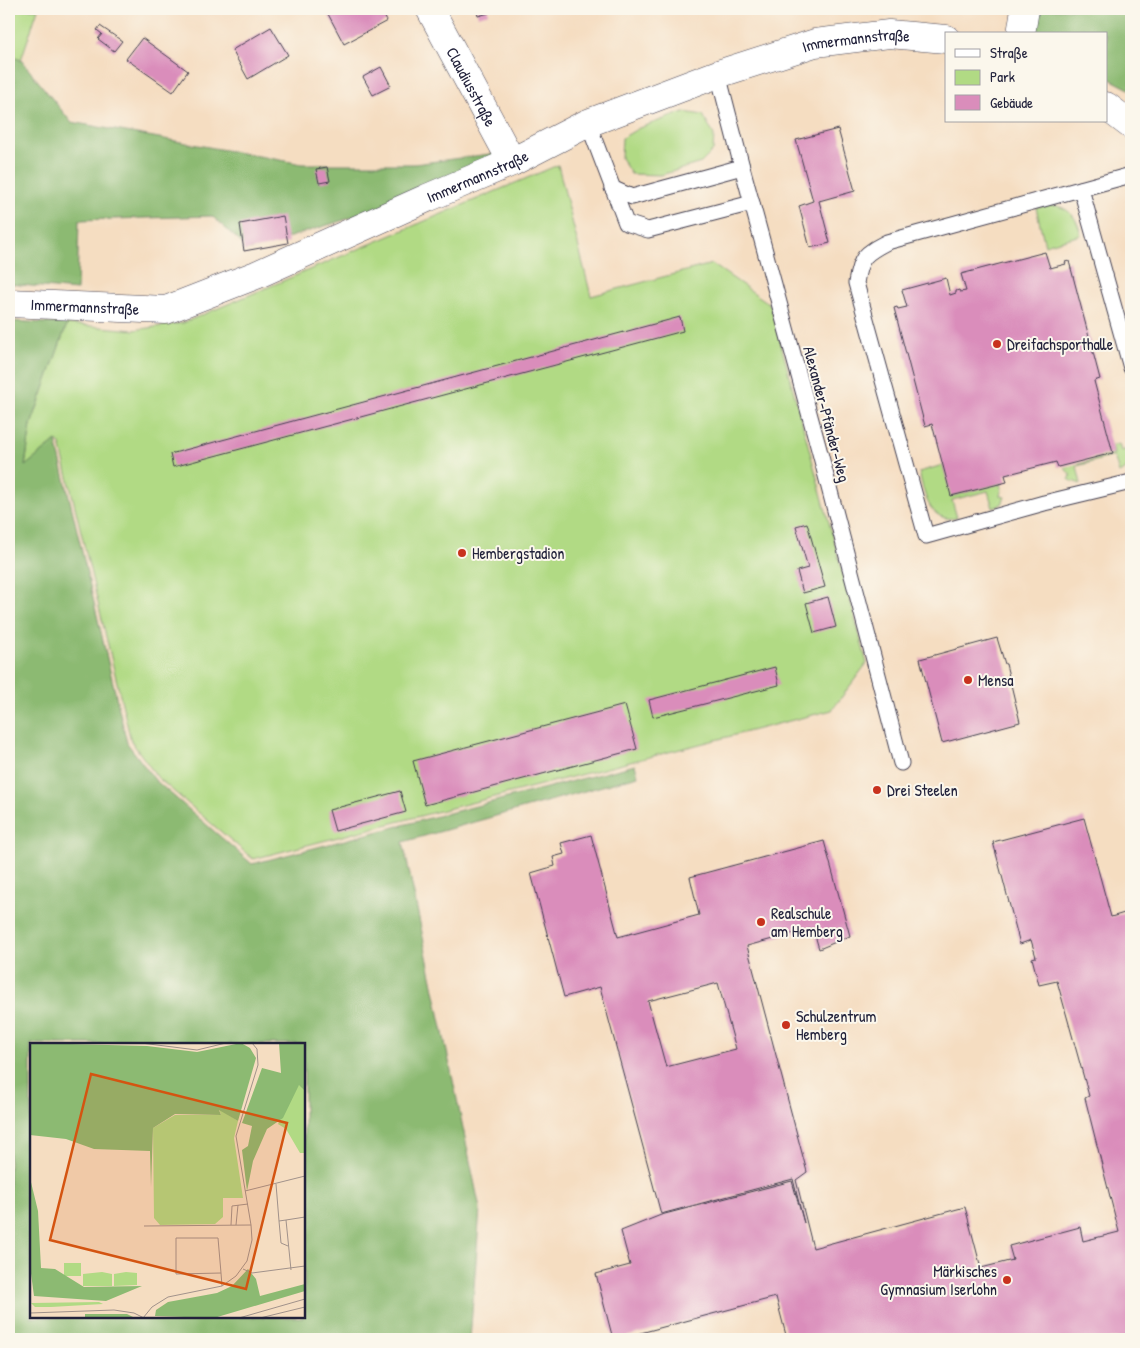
<svg xmlns="http://www.w3.org/2000/svg" width="1140" height="1348" font-family="'Patrick Hand',sans-serif">
	<style>
		.green { fill: #b1da84; stroke: #6a7e60 }
		.forest { fill: #8cba72; stroke: #576e56; fill-rule: evenodd }
		.building { fill: #da8dbb; fill-rule: evenodd }
		.lines { fill: none; stroke-linecap: round; stroke-linejoin: round }
		.lane-casing { stroke: #423e4f; stroke-width: 17 }
		.street-casing { stroke: #423e4f; stroke-width: 29 }
		.lane { stroke: #fff; stroke-width: 15 }
		.street { stroke: #fff; stroke-width: 28 }
		.poi-dot { fill: #c8321e; stroke: #fbf7ec; stroke-width: 2 }
		.labels { text-anchor: middle; dominant-baseline: central; stroke-width: 4; stroke-linejoin: round; paint-order: stroke }
		.street-label { font-size: 16px; fill: #22223b; stroke: #fbf7ec }
		.poi-label { font-size: 16px; fill: #22223b; stroke: #fbf7ec; text-anchor: start }
		.inset-road { fill: none; stroke: #a1928b; stroke-width: 1 }
		.view { fill: #d45411; fill-opacity: 0.15; stroke: #d45411; stroke-width: 2.5 }
		.inset-edge { fill: none; stroke: #22223b; stroke-width: 2.5 }
	</style>
	<rect width="100%" height="100%" fill="#fbf7ec"/>
	<filter id="ink" filterUnits="userSpaceOnUse"><feTurbulence type="fractalNoise" baseFrequency=".02" numOctaves="2"/><feDisplacementMap in="SourceGraphic" scale="10" xChannelSelector="R" yChannelSelector="G"/><feConvolveMatrix kernelMatrix="1 2 1 2 8 2 1 2 1" color-interpolation-filters="sRGB"/></filter>
	<filter id="wash" filterUnits="userSpaceOnUse"><feTurbulence type="fractalNoise" baseFrequency=".0096" numOctaves="4" result="noise"/><feDisplacementMap in="SourceGraphic" scale="20" xChannelSelector="R" yChannelSelector="G"/><feGaussianBlur stdDeviation="1.12" result="paint"/><feColorMatrix in="noise" values="0 0 0 0 0 0 0 0 0 0 0 0 0 0 0 0 0 1.4 0 .05"/><feComposite in="paint" operator="in"/></filter>
	<g filter="url(#wash)">
		<rect width="100%" height="100%" fill="#f5ddc1"/>
		<g class="green">
			<polygon points="9,9 38,9 21,60 9,55"/>
			<polygon points="684,112 703,115 714,135 713,151 701,163 661,175 631,174 621,158 622,138 639,128"/>
			<polygon points="558,165 591,296 712,264 770,304 867,663 832,710 253,859 158,778 131,741 60,444 56,441 25,467 31,425 67,324 134,330 183,323"/>
			<path d="M1051,205C1070,207 1077,218 1081,235L1045,245L1036,208Z"/>
			<polygon points="1119,444 1121,451 1131,448 1131,466 1119,473 1114,456 1077,466 1081,484 1069,480 1071,476 1065,468 1114,454 1112,446"/>
			<path d="M943,465L952,496L1001,483L1002,488L1000,496L1005,497L1002,504L993,508L988,491L952,500L957,518C928,523 924,492 919,472Z"/>
		</g>
		<g class="forest">
			<polygon points="1022,9 1131,9 1131,90 1106,77 1106,34 1034,34"/>
			<polygon points="9,55 21,60 71,122 302,164 415,164 505,152 426,194 249,250 212,216 79,220 77,290 9,284"/>
			<path d="M9,321L67,324L31,425L25,466L56,441L127,743L155,780L252,864L635,765L638,776L403,842L480,1209L470,1339H9ZM31,1044H304V1317H31Z"/>
		</g>
		<g id="blocks">
			<g class="building">
				<polygon points="338,9 380,9 387,21 344,44 328,14"/>
				<polygon points="476,9 487,9 489,13 478,16"/>
				<polygon points="837,9 858,9 839,15"/>
				<polygon points="100,26 122,41 114,51 98,39 102,34 97,30"/>
				<polygon points="271,27 288,55 248,79 232,50"/>
				<polygon points="142,38 188,71 173,92 126,59"/>
				<polygon points="381,67 391,86 373,95 363,77"/>
				<polygon points="838,129 855,191 819,201 830,243 810,248 799,206 813,201 796,140"/>
				<polygon points="327,167 330,181 319,183 316,169"/>
				<polygon points="283,216 288,243 244,251 240,224"/>
				<polygon points="1045,252 1050,268 1066,264 1065,262 1069,261 1100,379 1094,381 1113,453 1058,467 1056,462 1005,475 1007,482 951,496 932,424 925,426 894,308 897,307 898,309 907,307 902,290 946,278 950,295 956,293 956,291 959,290 960,292 966,291 961,274"/>
				<polygon points="680,317 683,331 173,467 170,454"/>
				<polygon points="807,523 825,587 803,593 797,571 808,568 796,526"/>
				<polygon points="828,597 836,627 814,633 806,603"/>
				<polygon points="997,638 1005,664 1006,664 1020,722 942,743 920,659"/>
				<polygon points="775,667 779,685 653,717 649,700"/>
				<polygon points="625,705 637,749 425,805 413,761"/>
				<polygon points="400,791 406,812 335,831 329,810"/>
				<path d="M1084,818L1111,917L1131,911V1339H787L776,1297L618,1339H613L596,1274L630,1265L621,1231L661,1215L792,1181L804,1223L793,1179L661,1214L600,987L564,997L531,873L555,866L553,857L564,854L561,843L591,835L618,937L699,915L690,877L824,841L850,936L819,949L813,928L747,946L807,1172L796,1180L813,1248L965,1207L981,1268L1013,1260L1009,1246L1080,1227L1083,1241L1119,1232L1085,1098L1089,1096L1057,981L1039,985L1032,958L1036,957L1031,940L1020,944L993,842ZM718,983L736,1049L666,1067L648,1001Z"/>
			</g>
		</g>
	</g>
	<g filter="url(#ink)">
		<use href="#blocks" fill-opacity="0" stroke="#423e4f" stroke-width="1"/>
		<g class="lines">
			<defs>
				<g id="lane">
					<polyline points="718,74 742,167 820,453 901,763"/>
					<polyline points="588,123 626,223 648,230 752,203"/>
					<path d="M1131,175L887,242C864,254 860,257 856,283L926,536L1044,503L1131,482"/>
					<polyline points="612,188 632,197 742,167"/>
					<polyline points="1081,189 1131,368"/>
				</g>
				<g id="street">
					<path id="s1" d="M430,9L512,162"/>
					<polyline points="1021,34 1025,9"/>
					<polyline points="1106,106 1131,125"/>
					<path id="s2" d="M9,303L166,310L256,275L427,198L512,162L588,123L718,74L815,43L889,34L946,39"/>
				</g>
			</defs>
			<use href="#lane" class="lane-casing"/>
			<use href="#street" class="street-casing"/>
			<use href="#lane" class="lane"/>
			<use href="#street" class="street"/>
		</g>
	</g>
	<g class="poi-dot">
		<circle cx="997" cy="344" r="5"/>
		<circle cx="462" cy="553" r="5"/>
		<circle cx="968" cy="680" r="5"/>
		<circle cx="877" cy="790" r="5"/>
		<circle cx="761" cy="922" r="5"/>
		<circle cx="786" cy="1025" r="5"/>
		<circle cx="1007" cy="1280" r="5"/>
	</g>
	<g class="labels">
		<g class="street-label">
			<text stroke="none"><textPath href="#s2" startOffset="901">Immermannstraße</textPath></text>
			<text stroke="none"><textPath href="#s1" startOffset="88">Claudiusstraße</textPath></text>
			<text stroke="none"><textPath href="#s2" startOffset="496">Immermannstraße</textPath></text>
			<text stroke="none"><textPath href="#s2" startOffset="76">Immermannstraße</textPath></text>
			<text transform="translate(827 414) rotate(75)">Alexander-Pfänder-Weg</text>
		</g>
		<g class="poi-label">
			<text x="1007" y="344">Dreifachsporthalle</text>
			<text x="472" y="553">Hembergstadion</text>
			<text x="978" y="680">Mensa</text>
			<text x="887" y="790">Drei Steelen</text>
			<text x="771" y="913">Realschule<tspan x="771" dy="18">am Hemberg</tspan></text>
			<text x="796" y="1016">Schulzentrum<tspan x="796" dy="18">Hemberg</tspan></text>
			<text x="997" y="1271" text-anchor="end">Märkisches<tspan x="997" dy="18">Gymnasium Iserlohn</tspan></text>
		</g>
	</g>
	<g transform="translate(30 1043)">
		<rect width="275" height="275" fill="#f5ddc1"/>
		<path d="M269,41L275,48V110H270L256,86L248,81ZM189,66L208,78L204,95L213,155H193V174L185,181L130,182L124,175L123,85L145,72H191ZM34,220H51V233H34ZM72,229L82,231V243H53V231ZM96,229L107,230V242L84,243V231ZM69,259L73,261L21,264H5L1,260Z" fill="#b1da84"/>
		<path d="M0,0L117,3L167,9L211,0L220,5L226,15L208,78L189,67L191,72L145,71L123,85L121,144L120,108L64,106L36,96L0,92ZM249,0H275V48L269,42L253,75L237,86L223,118L217,148L212,107L218,103L222,83L212,80L232,25L251,30ZM0,135L8,168L11,225L25,226L54,244L112,243L76,258L4,253L0,223ZM218,226L226,236L230,253L275,241V248L184,275L125,273L126,267L138,259L187,250L202,243ZM55,271H97L105,275H55Z" fill="#8cba72"/>
		<path class="inset-road" d="M67,0H86M111,0L167,7L196,0M246,141L249,178L256,177L261,227M215,148L275,133M256,177L275,174M249,178L251,200L258,203M201,182L202,163L218,161M206,182L208,162M114,183L221,182M213,226L222,230L275,223M191,230L188,195H146V231L191,230L192,243M0,270L84,267L104,270L114,275M113,275L122,264L138,254L192,243L206,233L217,218L222,197L221,182L206,93L228,22L227,6L222,0M209,275L275,256M230,275L275,264"/>
		<path class="view" d="M61,31L257,80L216,246L20,197Z"/>
		<rect width="275" height="275" class="inset-edge"/>
	</g>
	<rect width="1140" height="1348" fill="none" stroke="#fbf7ec" stroke-width="30"/>
	<rect x="945" y="32" width="162" height="90" fill="#fbf7ec" stroke="#a4a2a5"/>
	<rect x="955" y="49" width="25" height="8" fill="#ffffff" stroke="#a4a2a5"/>
	<text x="990" y="58" font-size="15" fill="#22223b">Straße</text>
	<rect x="955" y="70" width="25" height="15" fill="#b1da84" stroke="#a4a2a5"/>
	<text x="990" y="82" font-size="15" fill="#22223b">Park</text>
	<rect x="955" y="95" width="25" height="15" fill="#da8dbb" stroke="#a4a2a5"/>
	<text x="990" y="108" font-size="15" fill="#22223b">Gebäude</text>
</svg>
